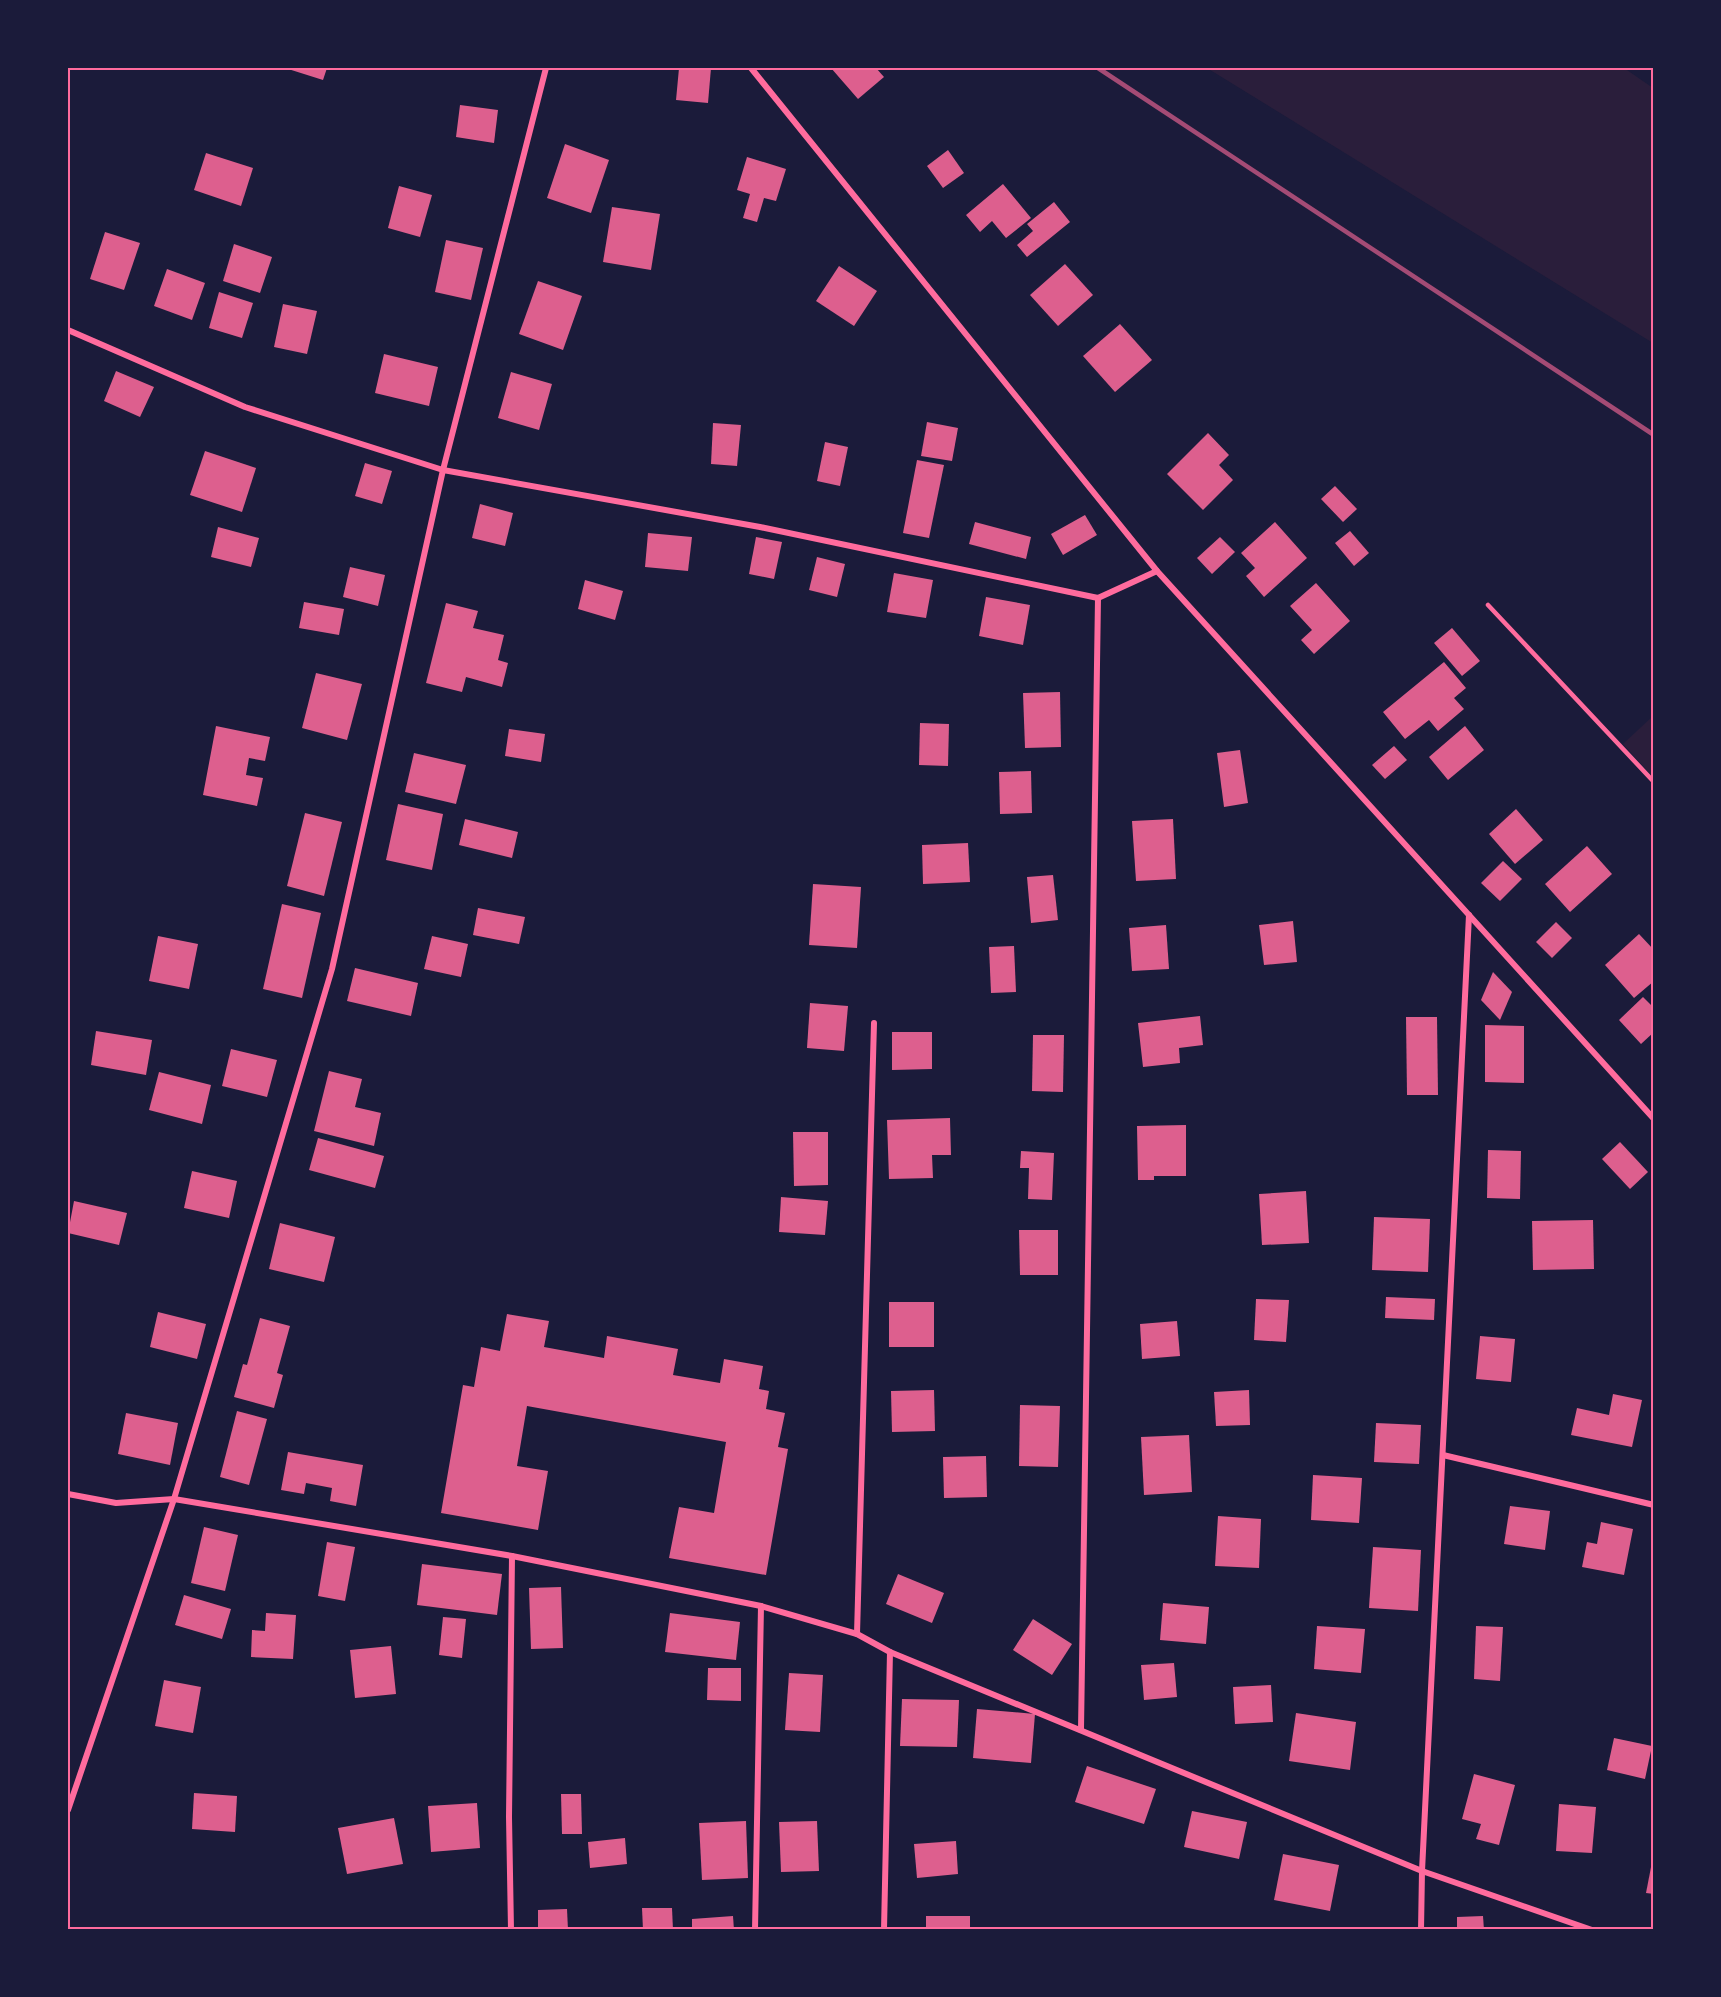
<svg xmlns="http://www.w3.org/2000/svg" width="1721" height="1997" font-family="'Fira Sans Condensed',sans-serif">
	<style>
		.green { fill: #2a1e3b }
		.building { fill: #dd5f8e }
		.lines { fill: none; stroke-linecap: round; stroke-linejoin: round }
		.service { stroke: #ff6b9d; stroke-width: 4.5 }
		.minor { stroke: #ff6b9d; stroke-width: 6 }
		.rail { stroke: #a44b75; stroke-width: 4.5 }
		.neatline { fill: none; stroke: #ff6b9d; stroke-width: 2 }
	</style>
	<rect width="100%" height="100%" fill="#1b1b3a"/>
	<g class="green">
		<polygon points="1207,68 1624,68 1653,88 1653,343"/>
		<polygon points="1653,716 1653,777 1623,744"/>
	</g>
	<g class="building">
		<polygon points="285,68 327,68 323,80"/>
		<polygon points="679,68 711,68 708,103 676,100"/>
		<polygon points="831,68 876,68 884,77 858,99"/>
		<polygon points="460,105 498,110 494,143 456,137"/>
		<polygon points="565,144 609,160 591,213 547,198"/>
		<polygon points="948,150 964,173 943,188 927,166"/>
		<polygon points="206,153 253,168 241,206 194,190"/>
		<polygon points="747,157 786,169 776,201 764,198 757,222 743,218 750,194 737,190"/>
		<polygon points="1003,184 1031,218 1006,238 992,221 980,232 966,215"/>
		<polygon points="399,186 432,195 420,237 388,228"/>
		<polygon points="1054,202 1070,222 1027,257 1017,245 1033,231 1027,224"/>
		<polygon points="612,207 660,214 651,270 603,262"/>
		<polygon points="105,232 140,243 124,290 90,279"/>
		<polygon points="446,240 483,248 471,300 435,292"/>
		<polygon points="234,244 272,257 260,293 223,281"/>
		<polygon points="1065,264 1093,295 1058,326 1030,295"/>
		<polygon points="839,266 877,291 854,326 816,301"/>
		<polygon points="167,269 205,283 192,320 154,306"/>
		<polygon points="538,281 582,296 563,350 519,334"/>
		<polygon points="219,292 253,303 242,338 209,328"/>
		<polygon points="283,304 317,311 307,354 274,347"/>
		<polygon points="1120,324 1152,360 1115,392 1083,356"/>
		<polygon points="384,354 438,367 429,406 375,393"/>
		<polygon points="116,371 154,387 140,417 104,401"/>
		<polygon points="511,372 552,384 539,430 498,418"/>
		<polygon points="927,422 958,428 952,461 921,456"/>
		<polygon points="713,423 741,425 737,466 711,464"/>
		<polygon points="1208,433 1229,455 1219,465 1233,480 1203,510 1167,474"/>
		<polygon points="825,442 848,447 840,486 817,481"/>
		<polygon points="205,451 256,468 242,512 190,495"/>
		<polygon points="917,460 944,465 929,538 903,533"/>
		<polygon points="365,463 392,471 382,504 355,496"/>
		<polygon points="1335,486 1357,509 1343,522 1321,499"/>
		<polygon points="480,504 513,513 505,546 472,538"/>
		<polygon points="1085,515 1097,535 1063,555 1051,534"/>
		<polygon points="975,522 1031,537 1026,559 969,544"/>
		<polygon points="1275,522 1307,558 1264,597 1246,576 1255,568 1241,553"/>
		<polygon points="218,527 259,538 251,567 211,557"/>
		<polygon points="1350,531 1369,553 1354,566 1335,543"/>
		<polygon points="648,533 692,537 688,571 645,567"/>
		<polygon points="756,537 782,542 774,579 749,574"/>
		<polygon points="1220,537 1235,552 1212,574 1197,558"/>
		<polygon points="817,557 845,564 837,597 809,590"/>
		<polygon points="350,567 385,575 378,606 343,597"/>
		<polygon points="894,573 933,580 926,618 887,612"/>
		<polygon points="585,580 623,591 615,620 578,609"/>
		<polygon points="1316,583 1350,621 1314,654 1301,640 1312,630 1290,606"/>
		<polygon points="986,597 1030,605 1023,645 979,636"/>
		<polygon points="304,602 344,609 339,635 299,628"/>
		<polygon points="446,603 478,611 473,628 504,635 498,660 508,663 502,687 466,677 462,692 426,683"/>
		<polygon points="1452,628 1480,661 1462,676 1434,643"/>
		<polygon points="1444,662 1466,688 1454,698 1464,709 1438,731 1429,720 1405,739 1383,712"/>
		<polygon points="316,673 362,684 347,740 302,728"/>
		<polygon points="1060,692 1061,747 1025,748 1023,693"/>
		<polygon points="920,723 949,724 948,766 919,765"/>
		<polygon points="216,726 270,737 265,761 249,758 246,775 263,778 257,806 203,795"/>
		<polygon points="1465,726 1484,750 1448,780 1429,757"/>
		<polygon points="509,729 545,734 541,762 505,756"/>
		<polygon points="1394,746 1407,760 1385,779 1372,765"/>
		<polygon points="1240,750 1248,803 1224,807 1217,753"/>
		<polygon points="414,753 466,765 456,804 405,792"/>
		<polygon points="1031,771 1032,813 1000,814 999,772"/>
		<polygon points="398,804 443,814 432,870 386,860"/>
		<polygon points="1516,809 1543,840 1515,864 1489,834"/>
		<polygon points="305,813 342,822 324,896 287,886"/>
		<polygon points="465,819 518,832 512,858 459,845"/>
		<polygon points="1173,819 1176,879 1136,881 1132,821"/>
		<polygon points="968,843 970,882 923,884 922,845"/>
		<polygon points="1587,846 1612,874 1570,912 1545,884"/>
		<polygon points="1503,861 1522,879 1500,901 1481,883"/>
		<polygon points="1053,875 1058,920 1031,923 1027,877"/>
		<polygon points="813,884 861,887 857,948 809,945"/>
		<polygon points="282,904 321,913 302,998 263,989"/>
		<polygon points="478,908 525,917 519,944 473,935"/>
		<polygon points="1293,921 1297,962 1264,965 1259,925"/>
		<polygon points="1556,922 1572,938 1552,958 1536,942"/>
		<polygon points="1166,925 1169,969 1132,971 1129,928"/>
		<polygon points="1639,934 1654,950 1654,981 1634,998 1605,965"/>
		<polygon points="158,936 198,944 189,989 149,981"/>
		<polygon points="432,936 468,944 461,977 424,969"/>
		<polygon points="1014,946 1016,992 991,993 989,947"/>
		<polygon points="355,968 418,983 411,1016 347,1001"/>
		<polygon points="1493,972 1512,992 1500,1020 1481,1000"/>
		<polygon points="1643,997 1654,1008 1654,1032 1641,1044 1619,1020"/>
		<polygon points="810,1003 848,1006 844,1051 807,1048"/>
		<polygon points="1200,1016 1203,1045 1179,1048 1180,1063 1143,1067 1138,1023"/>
		<polygon points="1406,1017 1437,1017 1438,1095 1407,1095"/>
		<polygon points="1485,1025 1524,1026 1524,1083 1485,1082"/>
		<polygon points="96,1031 152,1040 146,1075 91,1065"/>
		<polygon points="892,1032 932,1032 932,1069 892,1070"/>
		<polygon points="1033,1035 1064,1035 1063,1092 1032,1091"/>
		<polygon points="231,1049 277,1060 267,1097 222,1086"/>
		<polygon points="329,1071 362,1079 355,1107 381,1113 374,1146 314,1131"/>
		<polygon points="159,1072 211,1085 202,1124 149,1110"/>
		<polygon points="950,1118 951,1155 932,1155 933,1178 889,1179 887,1120"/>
		<polygon points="1186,1125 1186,1176 1154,1176 1154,1180 1138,1180 1137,1126"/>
		<polygon points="793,1132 828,1132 828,1185 794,1186"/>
		<polygon points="318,1138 384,1156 375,1188 309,1170"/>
		<polygon points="1620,1142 1648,1172 1630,1189 1602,1159"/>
		<polygon points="1488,1150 1521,1151 1520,1199 1487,1198"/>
		<polygon points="1021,1151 1054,1153 1052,1200 1028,1199 1029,1168 1020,1168"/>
		<polygon points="192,1171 237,1181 229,1218 184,1208"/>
		<polygon points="1306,1191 1309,1243 1262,1245 1259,1194"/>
		<polygon points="781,1197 828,1201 825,1235 779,1232"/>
		<polygon points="74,1201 127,1213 119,1245 68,1233"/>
		<polygon points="1374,1217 1430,1219 1428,1272 1372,1270"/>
		<polygon points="1593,1220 1594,1269 1533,1270 1532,1221"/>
		<polygon points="280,1223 335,1237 324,1282 269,1269"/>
		<polygon points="1019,1230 1058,1230 1058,1275 1020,1275"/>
		<polygon points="1386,1297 1435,1299 1434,1320 1385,1318"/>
		<polygon points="1256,1299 1289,1300 1286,1342 1254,1340"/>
		<rect x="889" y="1302" width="45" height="45"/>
		<polygon points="158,1312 206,1324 197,1359 150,1347"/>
		<polygon points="507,1314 549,1321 544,1347 604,1358 607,1336 678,1349 673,1375 720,1383 724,1359 763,1366 759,1389 769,1391 766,1409 785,1413 778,1447 788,1449 766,1575 669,1558 679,1507 714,1513 726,1442 527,1406 517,1466 548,1471 538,1530 441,1513 463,1385 474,1387 481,1347 500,1351"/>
		<polygon points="260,1318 290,1326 277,1373 283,1375 274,1408 234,1397 243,1364 247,1365"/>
		<polygon points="1177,1321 1180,1356 1142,1359 1140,1324"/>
		<polygon points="1480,1336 1515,1339 1511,1382 1476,1379"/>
		<polygon points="934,1390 935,1431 892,1432 891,1391"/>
		<polygon points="1249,1390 1250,1425 1216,1426 1214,1392"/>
		<polygon points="1613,1394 1642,1400 1632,1447 1571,1435 1577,1408 1609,1415"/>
		<polygon points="1020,1405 1060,1406 1058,1467 1019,1466"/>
		<polygon points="237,1411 267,1419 249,1485 220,1477"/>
		<polygon points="126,1413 178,1423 170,1465 118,1454"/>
		<polygon points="1376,1423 1421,1425 1419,1464 1374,1462"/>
		<polygon points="1189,1435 1192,1492 1144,1495 1141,1437"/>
		<polygon points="288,1452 363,1465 356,1506 330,1501 332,1488 306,1483 304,1494 281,1490"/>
		<polygon points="986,1456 987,1497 944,1498 943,1457"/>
		<polygon points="1313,1475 1362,1478 1359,1523 1311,1520"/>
		<polygon points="1510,1506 1550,1511 1545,1550 1504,1544"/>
		<polygon points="1218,1516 1261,1519 1259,1568 1215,1566"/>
		<polygon points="1601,1522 1633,1529 1624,1575 1582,1567 1587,1542 1597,1544"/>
		<polygon points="204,1527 238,1535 225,1591 191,1583"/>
		<polygon points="327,1542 355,1547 345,1601 318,1596"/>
		<polygon points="1373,1547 1421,1550 1418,1611 1369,1608"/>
		<polygon points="422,1564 502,1574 497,1615 417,1605"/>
		<polygon points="898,1574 944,1593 932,1623 886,1604"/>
		<polygon points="561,1587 563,1648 531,1649 529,1588"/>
		<polygon points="184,1595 231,1609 222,1639 175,1625"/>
		<polygon points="1163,1603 1209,1607 1206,1644 1160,1640"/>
		<polygon points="266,1613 296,1615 293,1659 251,1657 252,1630 265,1631"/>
		<polygon points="670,1613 740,1622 736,1660 665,1652"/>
		<polygon points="443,1617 466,1619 462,1658 439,1655"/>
		<polygon points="1033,1619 1072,1644 1052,1675 1013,1650"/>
		<polygon points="1317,1626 1365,1629 1361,1673 1314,1669"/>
		<polygon points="1476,1626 1503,1627 1500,1681 1474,1679"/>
		<polygon points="391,1646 396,1694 355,1698 350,1650"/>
		<polygon points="1174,1663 1177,1697 1144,1700 1141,1665"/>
		<polygon points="708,1668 741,1668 741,1701 707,1700"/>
		<polygon points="789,1673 823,1675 820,1732 785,1730"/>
		<polygon points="164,1680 201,1687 193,1733 155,1726"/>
		<polygon points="1271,1685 1273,1722 1235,1724 1233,1687"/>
		<polygon points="902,1699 959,1700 957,1747 900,1746"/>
		<polygon points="977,1709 1035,1714 1031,1763 973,1758"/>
		<polygon points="1296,1713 1356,1722 1350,1770 1289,1761"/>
		<polygon points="1614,1738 1652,1746 1645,1779 1607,1770"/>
		<polygon points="1087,1766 1156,1789 1144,1824 1075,1802"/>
		<polygon points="1474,1774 1515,1785 1499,1845 1476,1839 1481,1824 1462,1819"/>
		<polygon points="194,1793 237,1796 235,1832 192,1829"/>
		<polygon points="561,1794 581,1794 582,1834 562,1834"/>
		<polygon points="477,1803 480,1848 431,1852 428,1806"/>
		<polygon points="1559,1804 1596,1807 1592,1853 1556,1851"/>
		<polygon points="1192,1811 1247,1822 1239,1859 1184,1847"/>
		<polygon points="394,1818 403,1864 347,1874 338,1828"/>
		<polygon points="746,1821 748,1878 702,1880 699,1823"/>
		<polygon points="817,1821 819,1871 781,1872 779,1822"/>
		<polygon points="625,1838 627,1864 590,1868 588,1842"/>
		<polygon points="956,1841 958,1874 917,1878 914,1844"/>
		<polygon points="1283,1854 1339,1865 1330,1911 1274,1900"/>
		<polygon points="1652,1862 1654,1862 1654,1894 1646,1893"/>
		<polygon points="642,1908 672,1908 673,1930 643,1930"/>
		<polygon points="567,1909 568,1930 538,1930 538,1910"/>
		<polygon points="733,1916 734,1930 692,1930 692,1919"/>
		<rect x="926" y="1916" width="44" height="14"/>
		<polygon points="1483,1916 1484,1930 1457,1930 1457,1917"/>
	</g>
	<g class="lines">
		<polyline class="service" points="1488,605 1654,782"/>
		<g class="minor">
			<polyline points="751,68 1157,571 1654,1119"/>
			<polyline points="68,330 245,407 443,470 760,527 1098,598 1157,571"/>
			<polyline points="1443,1455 1654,1505"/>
			<polyline points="68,1494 116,1503 174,1499 512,1556 761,1606 857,1634 890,1652 1422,1871 1592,1930"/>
			<polyline points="857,1634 874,1023"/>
			<polyline points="1081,1730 1098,598"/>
			<polyline points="68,1810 174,1499 332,969 443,470 546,68"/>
			<polyline points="511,1930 509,1817 512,1556"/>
			<polyline points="755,1930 761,1606"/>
			<polyline points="884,1930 890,1652"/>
			<polyline points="1421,1930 1422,1871 1469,915"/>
		</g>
		<polyline class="rail" points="1098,68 1654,435"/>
	</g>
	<rect width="1721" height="1997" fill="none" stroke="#1b1b3a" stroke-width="138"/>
	<rect x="69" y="69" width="1583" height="1859" class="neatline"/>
</svg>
